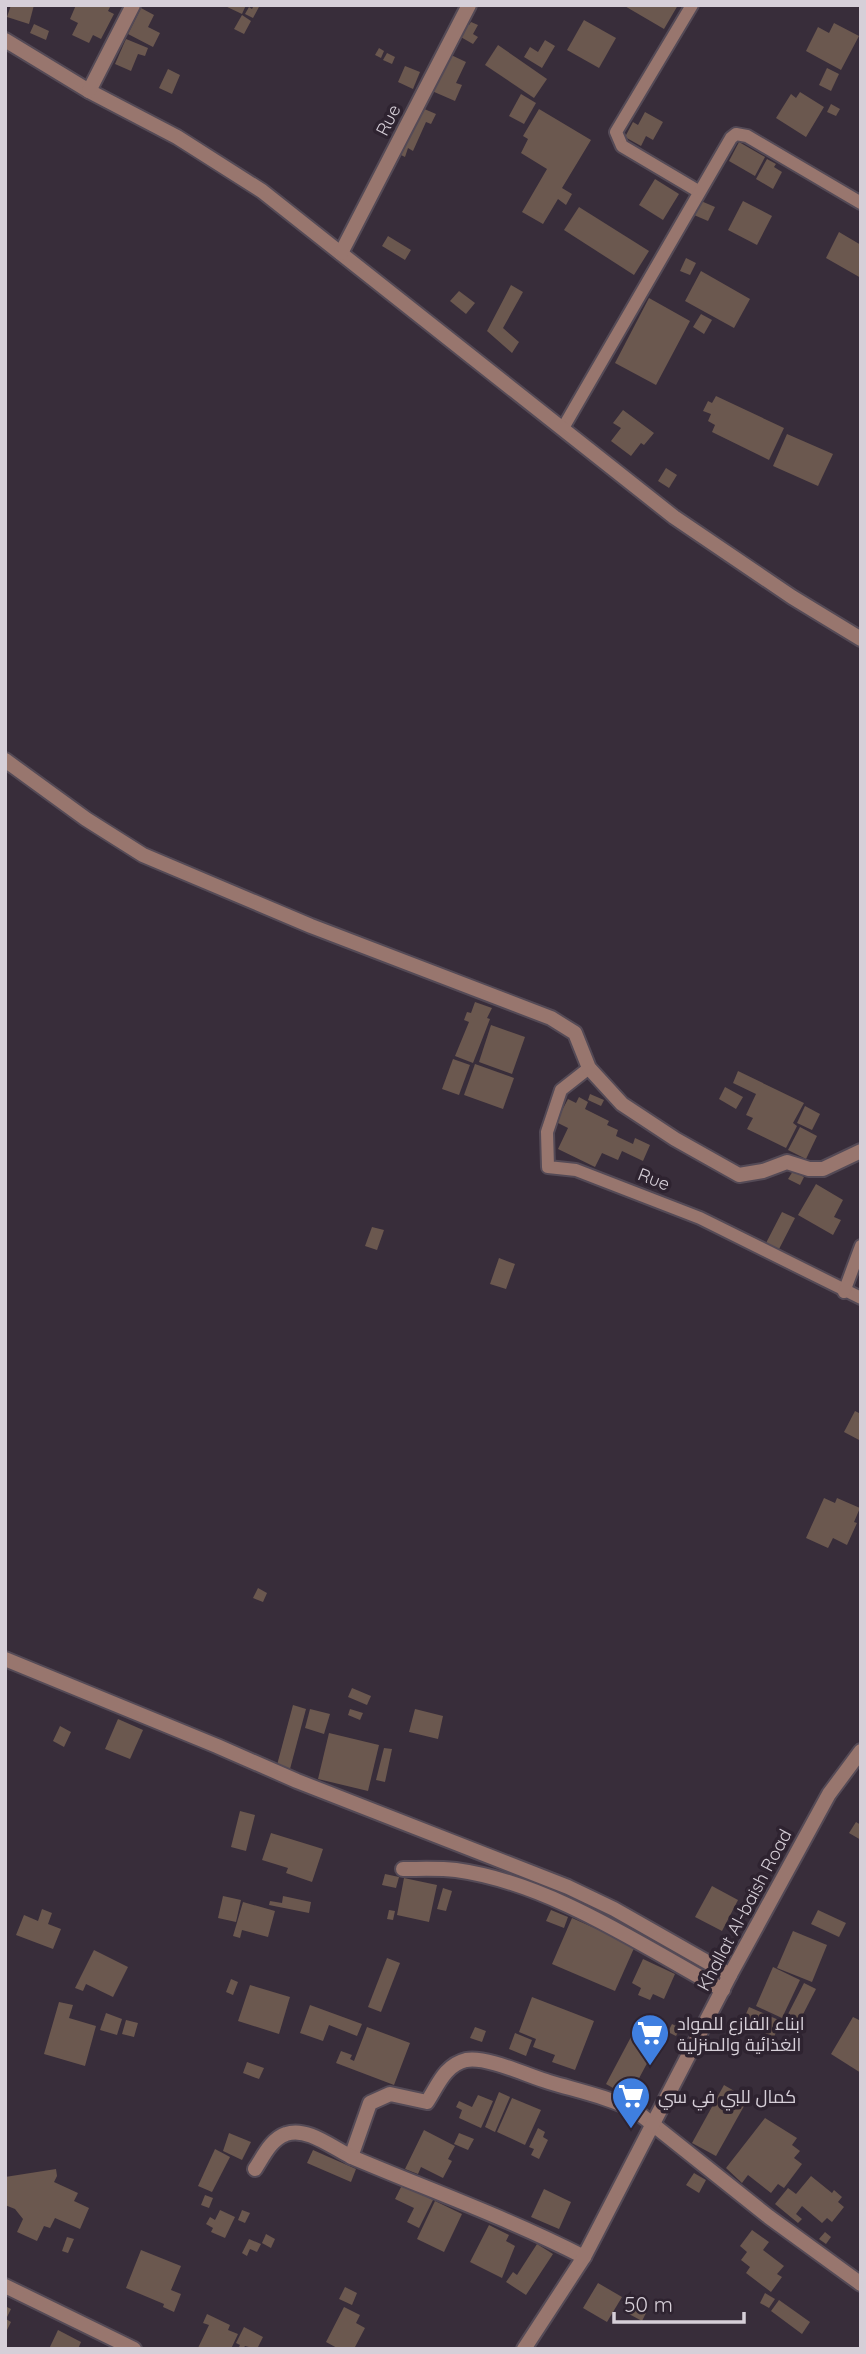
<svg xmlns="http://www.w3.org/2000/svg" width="866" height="2354" font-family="Quicksand,Cairo,sans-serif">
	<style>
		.building { fill: #6b584f }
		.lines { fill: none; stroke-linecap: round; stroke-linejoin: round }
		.pedestrian-casing { stroke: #544a56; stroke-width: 16 }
		.minor-casing { stroke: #544a56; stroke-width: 18 }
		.tertiary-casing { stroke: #544a56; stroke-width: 18 }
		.pedestrian { stroke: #98766e; stroke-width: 12 }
		.minor { stroke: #98766e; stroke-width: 14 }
		.tertiary { stroke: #98766e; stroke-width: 14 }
		.labels { text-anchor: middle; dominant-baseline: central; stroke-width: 7; stroke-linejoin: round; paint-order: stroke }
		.street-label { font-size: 18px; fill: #d6cfd8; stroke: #2e2330 }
		.poi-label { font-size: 18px; fill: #d6cfd8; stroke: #2e2330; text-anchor: start }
	</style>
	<rect width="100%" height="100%" fill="#382d3a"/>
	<g class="building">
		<polygon points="11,5 34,5 29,24 7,17"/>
		<polygon points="76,5 111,5 108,11 114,14 101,39 93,35 89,43 72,35 78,23 70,19"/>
		<polygon points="223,5 246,5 242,14"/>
		<polygon points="254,5 260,5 253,18 245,14 249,7 252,9"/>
		<polygon points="623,5 678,5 664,29"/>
		<polygon points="141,8 154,15 148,27 160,33 153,47 128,34"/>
		<polygon points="242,15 251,21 244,34 234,29"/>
		<polygon points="584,20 616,38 599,68 567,50"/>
		<polygon points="471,22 478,25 473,34 478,37 473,44 459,36 466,23 469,25"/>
		<polygon points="834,23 859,36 841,70 806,51 818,27 829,33"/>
		<polygon points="34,24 49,31 46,40 30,33"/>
		<polygon points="126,39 148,48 145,56 138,54 131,71 115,64"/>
		<polygon points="545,40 555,46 542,68 524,57 530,47 538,52"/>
		<polygon points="498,45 547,79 534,98 485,65"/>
		<polygon points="379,48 384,51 381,58 375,55"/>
		<polygon points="387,53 395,57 392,64 383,60"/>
		<polygon points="449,54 466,62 456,83 462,85 455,101 432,91"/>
		<polygon points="405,66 420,72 413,89 398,82"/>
		<polygon points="827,68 839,74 831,91 819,85"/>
		<polygon points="168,69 180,75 172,94 159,88"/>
		<polygon points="800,92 824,107 806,137 776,118 791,94 796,98"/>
		<polygon points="521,94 536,103 524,124 509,116"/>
		<polygon points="831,104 840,109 836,116 827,112"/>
		<polygon points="422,108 436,114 431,124 426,122 413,151 408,148 405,157 401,155"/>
		<polygon points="539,109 591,140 562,188 572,194 566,205 558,199 543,224 522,212 547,169 521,153 528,139 523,136"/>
		<polygon points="645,112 663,122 653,140 646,136 641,146 625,137 633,122 638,125"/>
		<polygon points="739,142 765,157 755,176 729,161"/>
		<polygon points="767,159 776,164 774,167 782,172 773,189 756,179"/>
		<polygon points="655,179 679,194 663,220 639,205"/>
		<polygon points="701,201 715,207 708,221 694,215"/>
		<polygon points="743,201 772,216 757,245 728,230"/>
		<polygon points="579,207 649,251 634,275 564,230"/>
		<polygon points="839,232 861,245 861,278 826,258"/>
		<polygon points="388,236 411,250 405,260 382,246"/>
		<polygon points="686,258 696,263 690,275 680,271"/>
		<polygon points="701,271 750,299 734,328 685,301"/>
		<polygon points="511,285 523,292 503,328 519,342 512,353 487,331"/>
		<polygon points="459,291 475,303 466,314 450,301"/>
		<polygon points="649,298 690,321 656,385 615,363"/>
		<polygon points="701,314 712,320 704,334 693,327"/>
		<polygon points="716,396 784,428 769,460 712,432 715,425 708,421 711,414 703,411 708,401 712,403"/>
		<polygon points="623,410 654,433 644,445 641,443 631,456 611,441 621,428 613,423"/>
		<polygon points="787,434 833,454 818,486 773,466"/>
		<polygon points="666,468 677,475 669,488 658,481"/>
		<polygon points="475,1002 492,1008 487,1018 490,1019 473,1063 455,1056 469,1022 464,1020 467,1012 471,1013"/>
		<polygon points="491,1025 525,1037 512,1074 479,1062"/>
		<polygon points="453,1059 470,1065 459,1095 442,1089"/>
		<polygon points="475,1064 514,1078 503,1109 464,1095"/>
		<polygon points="738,1071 804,1103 793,1123 797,1126 786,1148 747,1129 753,1118 746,1115 756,1094 733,1083"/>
		<polygon points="725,1087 743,1097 736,1109 719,1099"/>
		<polygon points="590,1094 604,1100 601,1106 588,1100"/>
		<polygon points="579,1097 588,1102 585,1109 609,1121 607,1125 618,1130 616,1136 633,1144 635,1138 650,1145 643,1161 622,1151 618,1160 602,1153 595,1167 558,1149 568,1128 556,1122 568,1099 576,1103"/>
		<polygon points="805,1106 820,1114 812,1130 797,1123"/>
		<polygon points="800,1127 817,1136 806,1159 788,1150"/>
		<polygon points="793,1171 804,1177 800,1185 788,1179"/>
		<polygon points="816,1184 843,1200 834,1217 841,1220 833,1235 798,1215"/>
		<polygon points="782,1212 795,1218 778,1251 765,1245"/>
		<polygon points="372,1227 384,1230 377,1250 365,1246"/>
		<polygon points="499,1258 515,1264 506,1289 490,1284"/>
		<polygon points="855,1411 861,1414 861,1441 844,1432"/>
		<polygon points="824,1498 835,1503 837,1498 860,1508 854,1522 857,1523 847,1545 833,1538 828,1548 806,1538"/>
		<polygon points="258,1588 267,1593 263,1602 253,1598"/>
		<polygon points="352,1688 371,1696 367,1705 348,1697"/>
		<polygon points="293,1705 306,1709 290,1769 277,1765"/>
		<polygon points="310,1709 330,1714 324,1734 305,1728"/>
		<polygon points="350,1709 363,1713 360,1720 348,1715"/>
		<polygon points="415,1709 443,1716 438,1739 409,1732"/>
		<polygon points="118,1719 143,1730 130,1759 105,1749"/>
		<polygon points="60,1726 71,1732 64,1747 53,1741"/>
		<polygon points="329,1733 379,1745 368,1791 318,1779"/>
		<polygon points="384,1748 392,1749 385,1782 376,1780"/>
		<polygon points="240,1811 255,1815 246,1851 231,1847"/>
		<polygon points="856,1822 861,1825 861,1840 849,1833"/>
		<polygon points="271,1833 323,1849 312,1882 286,1873 288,1868 262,1860"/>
		<polygon points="385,1874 399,1877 396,1888 382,1885"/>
		<polygon points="404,1878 437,1885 429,1922 397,1915"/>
		<polygon points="712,1886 738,1900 722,1931 695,1917"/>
		<polygon points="443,1888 452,1891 446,1911 437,1909"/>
		<polygon points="223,1896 241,1900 236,1922 218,1918"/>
		<polygon points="283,1896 311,1902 309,1913 269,1905 270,1901 282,1903"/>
		<polygon points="243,1902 275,1911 268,1937 242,1930 240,1938 233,1936"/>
		<polygon points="42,1909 52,1913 48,1924 61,1929 53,1949 16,1935 24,1915 38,1921"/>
		<polygon points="389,1910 395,1911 393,1920 387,1919"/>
		<polygon points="551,1910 568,1917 564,1928 546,1921"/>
		<polygon points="818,1910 846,1923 839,1937 811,1924"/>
		<polygon points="572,1918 635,1946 615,1991 552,1964"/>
		<polygon points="793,1931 827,1945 812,1982 777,1968"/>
		<polygon points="94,1950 128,1967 113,1997 86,1984 83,1991 75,1988"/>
		<polygon points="387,1958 400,1963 381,2012 368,2007"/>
		<polygon points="643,1959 675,1974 664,1999 653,1994 650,2000 638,1995 641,1988 632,1983"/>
		<polygon points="773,1967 800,1980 782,2018 756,2006"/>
		<polygon points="231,1979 238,1982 233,1995 226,1992"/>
		<polygon points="804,1983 816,1989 798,2024 786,2018"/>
		<polygon points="250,1985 290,1997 279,2034 238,2021"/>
		<polygon points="532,1997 594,2021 575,2070 552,2062 555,2055 533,2047 536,2039 519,2032"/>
		<polygon points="59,2002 73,2005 69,2018 96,2026 85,2066 44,2054"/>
		<polygon points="310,2005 362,2024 357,2036 329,2025 323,2041 300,2033"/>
		<polygon points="749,2007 781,2021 774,2037 742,2023"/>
		<polygon points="106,2013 122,2019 117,2035 100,2030"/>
		<polygon points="853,2017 861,2021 861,2073 831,2054"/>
		<polygon points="126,2020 138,2023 134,2037 122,2034"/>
		<polygon points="640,2020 669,2035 657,2057 652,2054 629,2097 606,2084"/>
		<polygon points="672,2024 680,2028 676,2036 668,2032"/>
		<polygon points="367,2027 410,2043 394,2085 336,2063 341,2051 352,2055 350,2059 354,2061"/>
		<polygon points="475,2027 486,2031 482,2042 470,2038"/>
		<polygon points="515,2033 532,2040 526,2056 509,2049"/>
		<polygon points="247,2062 264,2068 259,2079 243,2073"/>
		<polygon points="724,2085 748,2099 716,2156 692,2143"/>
		<polygon points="499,2092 510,2097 495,2132 485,2127"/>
		<polygon points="478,2095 493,2101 481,2128 459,2118 462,2110 456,2107 459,2101 472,2107"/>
		<polygon points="512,2098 541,2110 525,2145 497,2132"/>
		<polygon points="765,2118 797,2138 792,2145 800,2151 794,2158 802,2164 784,2188 778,2184 771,2193 748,2175 742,2183 726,2168"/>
		<polygon points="538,2128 545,2132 543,2137 548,2140 539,2159 531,2155 534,2149 529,2147"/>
		<polygon points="424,2130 455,2146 448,2159 452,2161 443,2178 421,2167 418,2174 405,2169"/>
		<polygon points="229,2133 251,2142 242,2160 223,2151"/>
		<polygon points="459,2133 474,2139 468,2150 454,2144"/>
		<polygon points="215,2149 230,2157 212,2192 198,2186"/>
		<polygon points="313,2150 356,2169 351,2182 307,2163"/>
		<polygon points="56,2169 57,2176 54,2182 78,2193 74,2201 89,2208 80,2229 55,2218 50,2228 44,2226 37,2241 17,2232 23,2219 15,2209 5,2205 5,2177"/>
		<polygon points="694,2173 706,2180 699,2193 686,2185"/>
		<polygon points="811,2176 832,2193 834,2190 842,2197 838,2202 844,2207 832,2222 827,2218 822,2223 802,2206 796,2214 802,2219 798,2223 775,2204 788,2188 796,2194"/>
		<polygon points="402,2185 433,2200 419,2228 407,2222 414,2208 395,2199"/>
		<polygon points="544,2189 571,2202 559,2229 531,2217"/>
		<polygon points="205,2195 213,2198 209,2208 201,2205"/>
		<polygon points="435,2201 462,2214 444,2252 417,2239"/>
		<polygon points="220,2210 235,2217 225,2238 211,2232 213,2228 206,2224 210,2217 215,2220"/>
		<polygon points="242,2210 250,2213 245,2223 238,2220"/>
		<polygon points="489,2225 509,2235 506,2241 515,2246 502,2278 470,2262"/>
		<polygon points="752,2230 769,2242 763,2250 784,2266 777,2274 782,2277 771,2292 746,2273 750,2267 741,2260 747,2252 740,2246"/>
		<polygon points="825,2232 831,2237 826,2244 819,2239"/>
		<polygon points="266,2234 275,2239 271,2248 262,2243"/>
		<polygon points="67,2237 74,2239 68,2253 62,2251"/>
		<polygon points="249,2239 261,2244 257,2252 250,2249 247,2256 242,2253"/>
		<polygon points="537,2244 553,2254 526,2295 506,2282 513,2272 517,2275"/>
		<polygon points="141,2250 181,2266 171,2290 181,2294 174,2312 163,2307 164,2304 126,2288"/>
		<polygon points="598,2283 622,2297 607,2322 583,2308"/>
		<polygon points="345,2287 357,2293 352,2305 339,2299"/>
		<polygon points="765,2293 775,2299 769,2308 760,2303"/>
		<polygon points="779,2300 810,2322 802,2334 771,2311"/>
		<polygon points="5,2306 11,2309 6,2319 11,2322 5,2334"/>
		<polygon points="633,2306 646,2313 642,2321 629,2314"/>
		<polygon points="344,2307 360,2315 356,2323 365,2328 355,2347 358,2349 339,2349 326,2342"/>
		<polygon points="207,2314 230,2325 228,2330 238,2334 231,2349 198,2348 209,2325 203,2323"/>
		<polygon points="244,2327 263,2337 257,2349 245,2346 243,2349 238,2349 240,2345 236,2343"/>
		<polygon points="58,2330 81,2342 78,2349 49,2349"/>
	</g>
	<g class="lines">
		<defs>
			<g id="pedestrian">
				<polyline points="692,5 616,132 622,146 698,191"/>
				<polyline points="563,428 731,138 736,134 747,136 861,203"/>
				<polyline points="589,1068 561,1090 547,1132 548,1167 576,1170 700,1218 861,1298"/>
				<polyline points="844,1292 861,1246"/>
			</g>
			<g id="minor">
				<polyline points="5,40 89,91 177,137 262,191 674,517 792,597 861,639"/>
				<polyline points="89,91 133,5"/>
				<polyline points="341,253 469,5"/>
				<polyline points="5,760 86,819 143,855 311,926 551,1018 575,1033 589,1068 622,1104 675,1139 739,1175 763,1171 787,1162 809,1169 823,1169 861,1151"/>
				<polyline points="5,1659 217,1746 297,1781 568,1887 614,1909 730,1975"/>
				<path d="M403,1869C420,1869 439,1868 456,1870C550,1883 641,1945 723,1990"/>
				<path d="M351,2157L370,2103L390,2094L427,2102C438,2085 445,2065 466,2060C487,2056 528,2076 549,2082C579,2091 608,2097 636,2111L769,2217L861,2284"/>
				<path d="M255,2169C263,2157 271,2139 286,2134C308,2126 335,2150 354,2158C432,2191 510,2219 584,2257"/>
				<polyline points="5,2286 134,2349"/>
			</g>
			<polyline id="tertiary" points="524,2349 584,2257 730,1975 829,1794 861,1751"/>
		</defs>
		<use href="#pedestrian" class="pedestrian-casing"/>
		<use href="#minor" class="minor-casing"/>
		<use href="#tertiary" class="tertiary-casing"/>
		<use href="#pedestrian" class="pedestrian"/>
		<use href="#minor" class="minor"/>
		<use href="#tertiary" class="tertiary"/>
	</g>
	<defs>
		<symbol id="supermarket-pin" viewBox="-11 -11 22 30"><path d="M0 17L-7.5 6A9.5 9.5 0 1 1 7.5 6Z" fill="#3f7fe0" stroke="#2e2330"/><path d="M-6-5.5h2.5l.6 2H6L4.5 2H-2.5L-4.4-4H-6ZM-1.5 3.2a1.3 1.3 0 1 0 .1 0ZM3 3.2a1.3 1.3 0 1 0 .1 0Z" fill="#fff"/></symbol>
	</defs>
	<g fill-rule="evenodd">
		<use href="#supermarket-pin" x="628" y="2011" width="44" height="60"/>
		<use href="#supermarket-pin" x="609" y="2074" width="44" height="60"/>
	</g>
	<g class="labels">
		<g class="street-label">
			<text transform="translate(388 120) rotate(-63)">Rue</text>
			<text transform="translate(654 1179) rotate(21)">Rue</text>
			<text transform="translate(744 1910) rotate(-62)">Khallat Al-baish Road</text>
		</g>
		<g class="poi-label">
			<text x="677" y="2023">ابناء الفازع للمواد<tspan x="677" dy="21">الغذائية والمنزلية</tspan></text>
			<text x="658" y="2096">كمال للبي في سي</text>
		</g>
	</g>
	<rect width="866" height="2354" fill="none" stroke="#d6cfd8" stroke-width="14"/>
	<path d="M614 2312v10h130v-10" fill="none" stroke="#d6cfd8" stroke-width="3.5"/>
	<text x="624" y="2312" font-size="21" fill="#d6cfd8" stroke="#2e2330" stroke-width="5" paint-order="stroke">50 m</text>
</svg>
